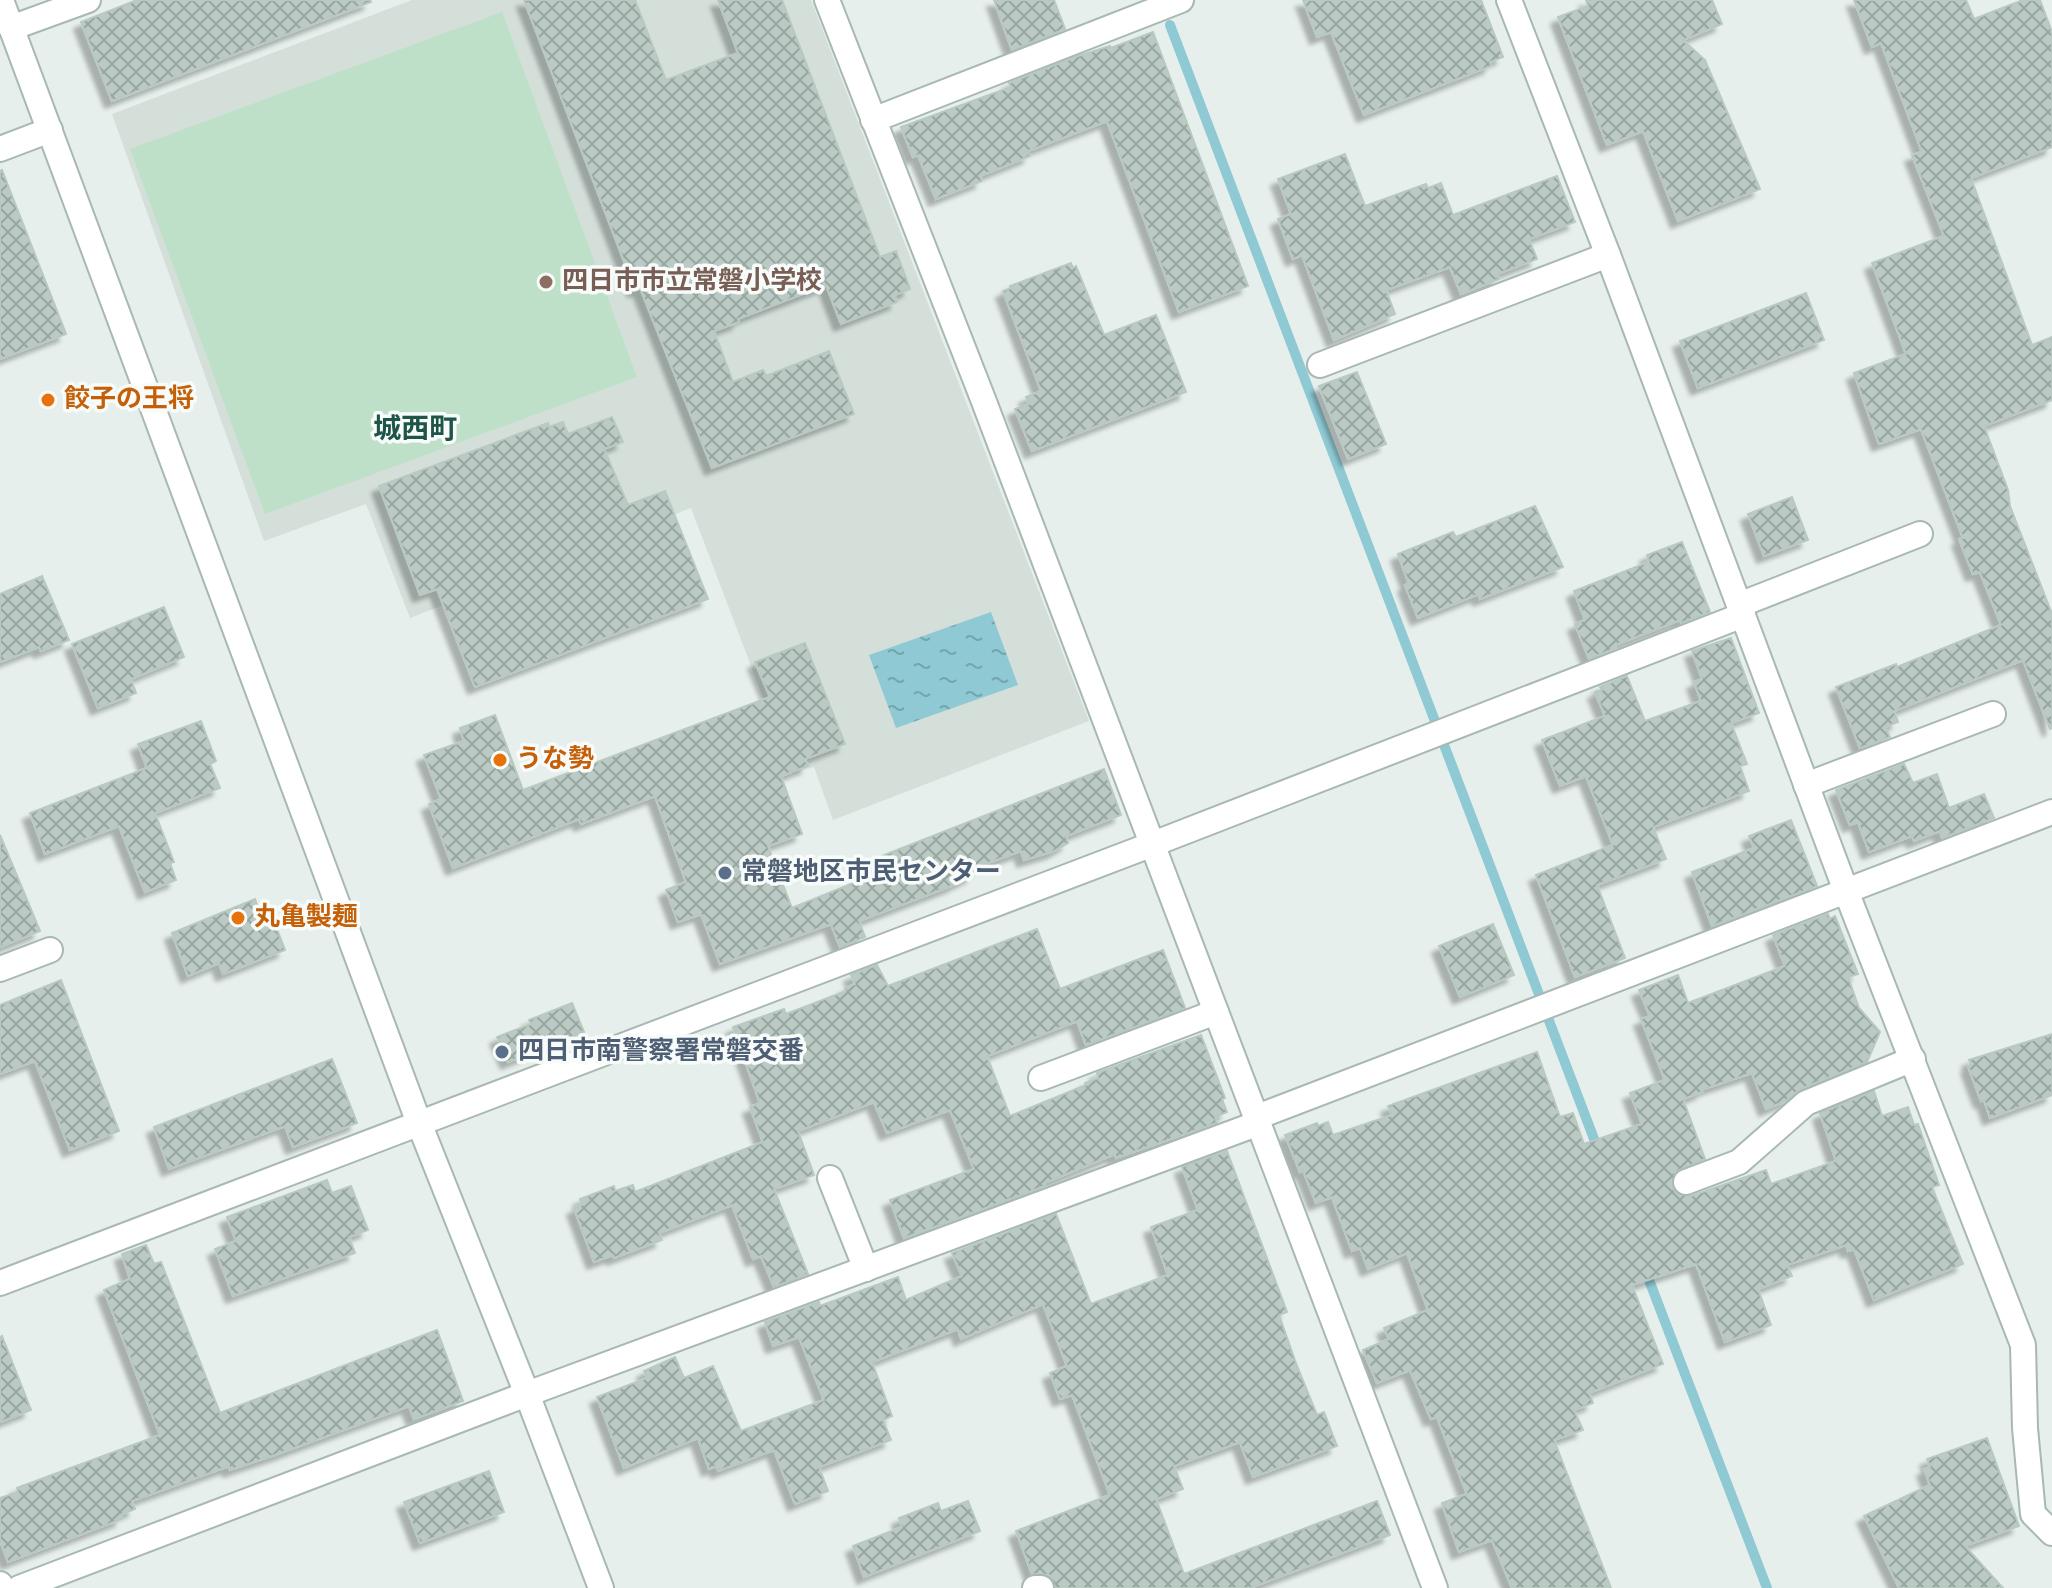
<svg xmlns="http://www.w3.org/2000/svg" width="2052" height="1588" font-family="Overpass,'Noto Sans JP',sans-serif">
	<style>
		.built { fill: #d4dfda }
		.pitch { fill: #bfe0c8 }
		.water { fill: url(#water-ripples) }
		.lines { fill: none; stroke-linecap: round; stroke-linejoin: round }
		.stream { stroke: #8ec9d4; stroke-width: 10 }
		.building { fill: url(#building-cross-hatch); stroke: #b8c9c2; stroke-width: 2; filter: url(#shadow) }
		.minor-casing { stroke: #a8b8b2; stroke-width: 28 }
		.tertiary-casing { stroke: #a8b8b2; stroke-width: 28 }
		.minor { stroke: #fff; stroke-width: 24 }
		.tertiary { stroke: #fff; stroke-width: 24 }
		.education-dot { fill: #8d6e63; stroke: #f7fbf9; stroke-width: 3 }
		.food-dot { fill: #e8710a; stroke: #f7fbf9; stroke-width: 3 }
		.service-dot { fill: #5c6f8a; stroke: #f7fbf9; stroke-width: 3 }
		.labels { text-anchor: middle; dominant-baseline: central; stroke-width: 7; stroke-linejoin: round; paint-order: stroke }
		.education-label { font-size: 26px; font-weight: bold; fill: #785e54; stroke: #f7fbf9; text-anchor: start }
		.food-label { font-size: 26px; font-weight: bold; fill: #c56008; stroke: #f7fbf9; text-anchor: start }
		.service-label { font-size: 26px; font-weight: bold; fill: #4e5e75; stroke: #f7fbf9; text-anchor: start }
		.neighbourhood-label { font-size: 28px; font-weight: bold; fill: #1f5548; stroke: #f7fbf9 }
	</style>
	<defs>
		<pattern id="water-ripples" width="26" height="14" patternUnits="userSpaceOnUse" patternTransform="scale(2)"><rect width="26" height="14" fill="#8ec9d4"/><path d="M2 4q2-2 4 0t4 0M15 11q2-2 4 0t4 0" fill="none" stroke="#74a5ad"/></pattern>
		<pattern id="building-cross-hatch" width="8" height="8" patternUnits="userSpaceOnUse" patternTransform="scale(2)"><rect width="8" height="8" fill="#bbcac4"/><path d="M0 0l8 8M0 8l8-8" fill="none" stroke="#98a6a0"/></pattern>
		<filter id="shadow"><feDropShadow dx="-7" dy="7" stdDeviation="2" flood-color="#0004"/></filter>
	</defs>
	<rect width="100%" height="100%" fill="#e6efeb"/>
	<polygon class="built" points="412,0 811,0 1089,721 833,820 814,767 792,774 691,508 410,618 366,504 264,541 112,114"/>
	<polygon class="pitch" points="502,12 637,377 265,514 130,149"/>
	<polygon class="water" points="991,612 1018,685 896,728 869,655"/>
	<g class="lines">
		<g class="stream">
			<polyline points="1170,25 1599,1152"/>
			<polyline points="1644,1267 1767,1588"/>
		</g>
	</g>
	<g class="building">
		<polygon points="137,0 370,0 371,2 112,101 81,22"/>
		<polygon points="524,0 635,0 666,80 738,53 718,0 782,0 880,257 896,251 910,289 895,295 897,302 841,324 826,285 738,319 739,322 714,331 733,382 763,370 766,376 829,351 854,414 712,468 640,288 635,290"/>
		<polygon points="994,0 1054,0 1065,29 1012,50"/>
		<polygon points="1303,0 1481,0 1503,57 1490,62 1491,66 1364,115 1331,32 1317,37"/>
		<polygon points="1586,0 1712,0 1722,24 1683,40 1705,60 1760,189 1678,221 1643,131 1607,145 1558,17 1588,6"/>
		<polygon points="1854,0 1966,0 1974,19 2023,0 2040,0 2052,32 2052,147 1971,178 2032,345 2052,337 2052,400 1984,426 2008,490 2010,506 2052,614 2052,728 2050,729 2023,660 1894,711 1898,722 1885,727 1890,737 1860,748 1836,687 1896,664 1897,667 2001,625 1980,572 1973,574 1959,539 1963,538 1921,429 1879,444 1854,373 1906,354 1872,263 1944,236 1912,155 1922,152 1881,43 1872,47"/>
		<polygon points="1153,32 1248,286 1179,312 1107,121 1028,151 1030,156 980,176 982,181 936,199 918,155 913,157 901,127 1011,87 1009,83 1075,57 1110,46 1111,48"/>
		<polygon points="1345,154 1365,206 1426,184 1428,188 1441,183 1453,215 1557,176 1575,222 1529,239 1537,259 1497,274 1499,279 1461,294 1450,267 1386,290 1395,314 1334,340 1302,255 1293,259 1278,219 1291,214 1278,179"/>
		<polygon points="2,170 66,334 0,359 0,171"/>
		<polygon points="1071,263 1073,268 1076,266 1104,335 1156,315 1186,392 1032,451 1015,409 1029,404 1026,397 1041,391 1003,291 1011,288 1010,286"/>
		<polygon points="1806,293 1824,340 1698,388 1680,341"/>
		<polygon points="1357,372 1386,444 1348,459 1319,386"/>
		<polygon points="612,417 623,442 604,449 628,505 665,491 708,599 475,687 437,589 420,595 379,486 548,423 549,427 563,422 568,434"/>
		<polygon points="1792,497 1808,540 1764,556 1748,514"/>
		<polygon points="1535,506 1563,567 1480,599 1479,594 1418,618 1405,585 1409,584 1398,554 1453,532 1456,537"/>
		<polygon points="1682,542 1710,612 1681,623 1680,620 1615,645 1616,648 1589,659 1575,624 1585,620 1574,591 1649,562 1647,555"/>
		<polygon points="42,576 69,640 41,651 39,647 0,662 0,594"/>
		<polygon points="164,607 184,657 131,679 136,693 98,708 72,644"/>
		<polygon points="1731,638 1759,713 1731,723 1747,764 1740,766 1749,791 1653,827 1666,859 1597,885 1625,958 1575,977 1536,875 1613,845 1586,776 1560,786 1542,740 1605,716 1595,692 1602,690 1600,687 1627,676 1645,721 1701,701 1694,682 1702,679 1692,651"/>
		<polygon points="805,643 845,744 805,759 808,766 781,776 802,834 768,846 792,908 861,880 856,866 1104,769 1121,815 1066,836 1068,843 1054,851 1024,860 1021,851 971,869 973,875 951,886 859,921 865,937 840,947 831,924 720,964 701,914 678,922 666,890 686,882 655,796 581,824 579,819 453,868 429,804 441,799 424,755 464,741 460,728 495,715 523,790 770,697 755,662"/>
		<polygon points="201,721 216,761 210,764 220,788 155,813 174,862 170,863 176,880 145,892 119,826 45,854 30,813 147,768 138,744"/>
		<polygon points="1904,764 1913,783 1937,774 1949,808 1984,794 1994,818 1942,838 1940,831 1914,841 1912,836 1869,852 1858,822 1850,825 1836,790"/>
		<polygon points="1791,820 1817,886 1712,926 1692,872 1754,848 1749,836"/>
		<polygon points="0,835 40,931 0,947"/>
		<polygon points="255,899 261,915 270,911 285,950 223,974 219,963 188,976 172,933"/>
		<polygon points="1828,914 1830,919 1835,916 1858,974 1848,977 1859,1008 1880,1032 1867,1062 1800,1089 1786,1101 1766,1109 1752,1073 1701,1090 1702,1092 1683,1099 1705,1159 1675,1172 1672,1187 1677,1194 1691,1196 1766,1170 1771,1184 1836,1161 1820,1113 1874,1091 1882,1116 1908,1107 1914,1125 1918,1124 1939,1185 1932,1187 1963,1264 1874,1300 1854,1249 1848,1251 1846,1245 1787,1265 1792,1276 1758,1289 1771,1325 1725,1342 1696,1264 1632,1285 1663,1364 1589,1393 1593,1403 1574,1410 1583,1430 1554,1440 1611,1588 1512,1588 1492,1540 1459,1552 1442,1503 1467,1494 1437,1417 1431,1419 1410,1370 1377,1383 1363,1350 1389,1339 1384,1328 1428,1310 1407,1253 1368,1269 1360,1248 1352,1251 1332,1197 1316,1203 1303,1170 1300,1172 1285,1135 1317,1123 1318,1126 1328,1122 1333,1135 1392,1115 1388,1106 1537,1052 1560,1117 1573,1113 1584,1144 1642,1124 1630,1093 1665,1080 1641,1019 1650,1016 1639,990 1678,975 1688,1003 1785,966 1773,935"/>
		<polygon points="1493,924 1514,975 1460,997 1439,946"/>
		<polygon points="1037,929 1060,989 1163,950 1185,1008 1086,1045 1077,1021 987,1056 1010,1116 1086,1085 1085,1083 1098,1078 1097,1073 1201,1035 1225,1098 1222,1099 1227,1112 1215,1117 1217,1123 1116,1158 1115,1154 1044,1183 1045,1186 904,1238 890,1200 974,1169 950,1110 887,1133 874,1102 798,1131 814,1175 774,1189 808,1274 774,1287 761,1256 753,1259 732,1205 659,1233 662,1240 614,1258 613,1255 594,1262 574,1208 582,1205 580,1199 614,1186 615,1191 633,1185 635,1192 763,1142 750,1107 760,1103 733,1027 784,1009 786,1014 846,991 845,988 855,984 851,975 877,965 888,986"/>
		<polygon points="61,980 119,1131 70,1150 35,1061 0,1074 0,1005"/>
		<polygon points="572,1003 584,1032 508,1062 497,1037 531,1024 529,1020"/>
		<polygon points="2052,1034 2052,1095 1990,1118 1984,1100 1981,1101 1968,1066 1971,1065 1969,1060"/>
		<polygon points="332,1059 357,1123 293,1147 285,1126 169,1169 154,1127"/>
		<polygon points="1227,1151 1287,1312 1279,1315 1297,1366 1317,1415 1324,1412 1337,1446 1253,1477 1240,1442 1174,1466 1183,1489 1156,1499 1184,1574 1377,1501 1390,1535 1250,1588 1056,1588 1049,1575 1032,1574 1016,1531 1110,1495 1072,1395 1060,1399 1050,1373 1067,1366 1043,1304 961,1339 958,1329 872,1362 892,1416 883,1420 891,1440 819,1467 828,1491 795,1504 774,1450 718,1471 716,1466 709,1469 698,1438 624,1468 597,1397 647,1378 644,1371 675,1357 684,1378 713,1366 741,1431 824,1400 799,1337 773,1346 765,1322 819,1302 820,1306 898,1277 906,1300 962,1276 952,1253 1056,1214 1091,1304 1168,1275 1151,1227 1198,1210 1182,1167"/>
		<polygon points="327,1180 332,1193 351,1186 368,1230 349,1237 355,1253 233,1296 215,1249 236,1241 227,1217"/>
		<polygon points="146,1245 154,1264 161,1262 220,1413 437,1330 463,1401 414,1419 409,1406 275,1455 230,1470 229,1466 132,1501 135,1509 120,1515 122,1519 8,1562 0,1540 0,1498 18,1492 17,1488 160,1435 104,1290 130,1279 122,1254"/>
		<polygon points="2,1336 31,1410 0,1422 0,1337"/>
		<polygon points="1987,1438 2019,1526 1965,1546 2003,1588 1899,1588 1864,1516 1930,1485 1924,1469 1930,1467 1927,1459"/>
		<polygon points="489,1471 504,1512 420,1543 404,1502"/>
		<polygon points="968,1501 980,1531 864,1577 853,1546 902,1527 899,1518 938,1503 941,1511"/>
	</g>
	<g class="lines">
		<defs>
			<g id="minor">
				<polyline points="827,0 983,399 1435,1588"/>
				<polyline points="1509,0 1608,255 1846,891 2023,1345 2025,1428 2033,1514 2052,1533"/>
				<polyline points="11,28 88,0"/>
				<polyline points="873,120 1181,0"/>
				<polyline points="0,149 50,130"/>
				<polyline points="1320,365 1608,255"/>
				<polyline points="1739,605 1920,534"/>
				<polyline points="1806,785 1993,714"/>
				<polyline points="0,969 50,950"/>
				<polyline points="1041,1078 1216,1012"/>
				<polyline points="1257,1117 2052,812"/>
				<polyline points="830,1178 866,1269"/>
				<polyline points="1686,1182 1739,1162 1806,1103 1913,1059"/>
				<polyline points="0,1283 1153,844 1743,615"/>
				<polyline points="0,1584 1,1588"/>
				<polyline points="19,1588 527,1394 1259,1123"/>
				<polyline points="1035,1588 1041,1588"/>
			</g>
			<polyline id="tertiary" points="1,0 419,1123 527,1394 601,1588"/>
		</defs>
		<use href="#minor" class="minor-casing"/>
		<use href="#tertiary" class="tertiary-casing"/>
		<use href="#minor" class="minor"/>
		<use href="#tertiary" class="tertiary"/>
	</g>
	<circle class="education-dot" cx="546" cy="282" r="8"/>
	<g class="food-dot">
		<circle cx="48" cy="400" r="8"/>
		<circle cx="500" cy="760" r="8"/>
		<circle cx="238" cy="918" r="8"/>
	</g>
	<g class="service-dot">
		<circle cx="725" cy="873" r="8"/>
		<circle cx="502" cy="1052" r="8"/>
	</g>
	<g class="labels">
		<g class="education-label">
			<text x="562" y="282">四日市市立常磐小学校</text>
		</g>
		<g class="food-label">
			<text x="64" y="400">餃子の王将</text>
			<text x="516" y="760">うな勢</text>
			<text x="254" y="918">丸亀製麺</text>
		</g>
		<g class="service-label">
			<text x="741" y="873">常磐地区市民センター</text>
			<text x="518" y="1052">四日市南警察署常磐交番</text>
		</g>
		<g class="neighbourhood-label">
			<text x="415" y="431">城西町</text>
		</g>
	</g>
</svg>
